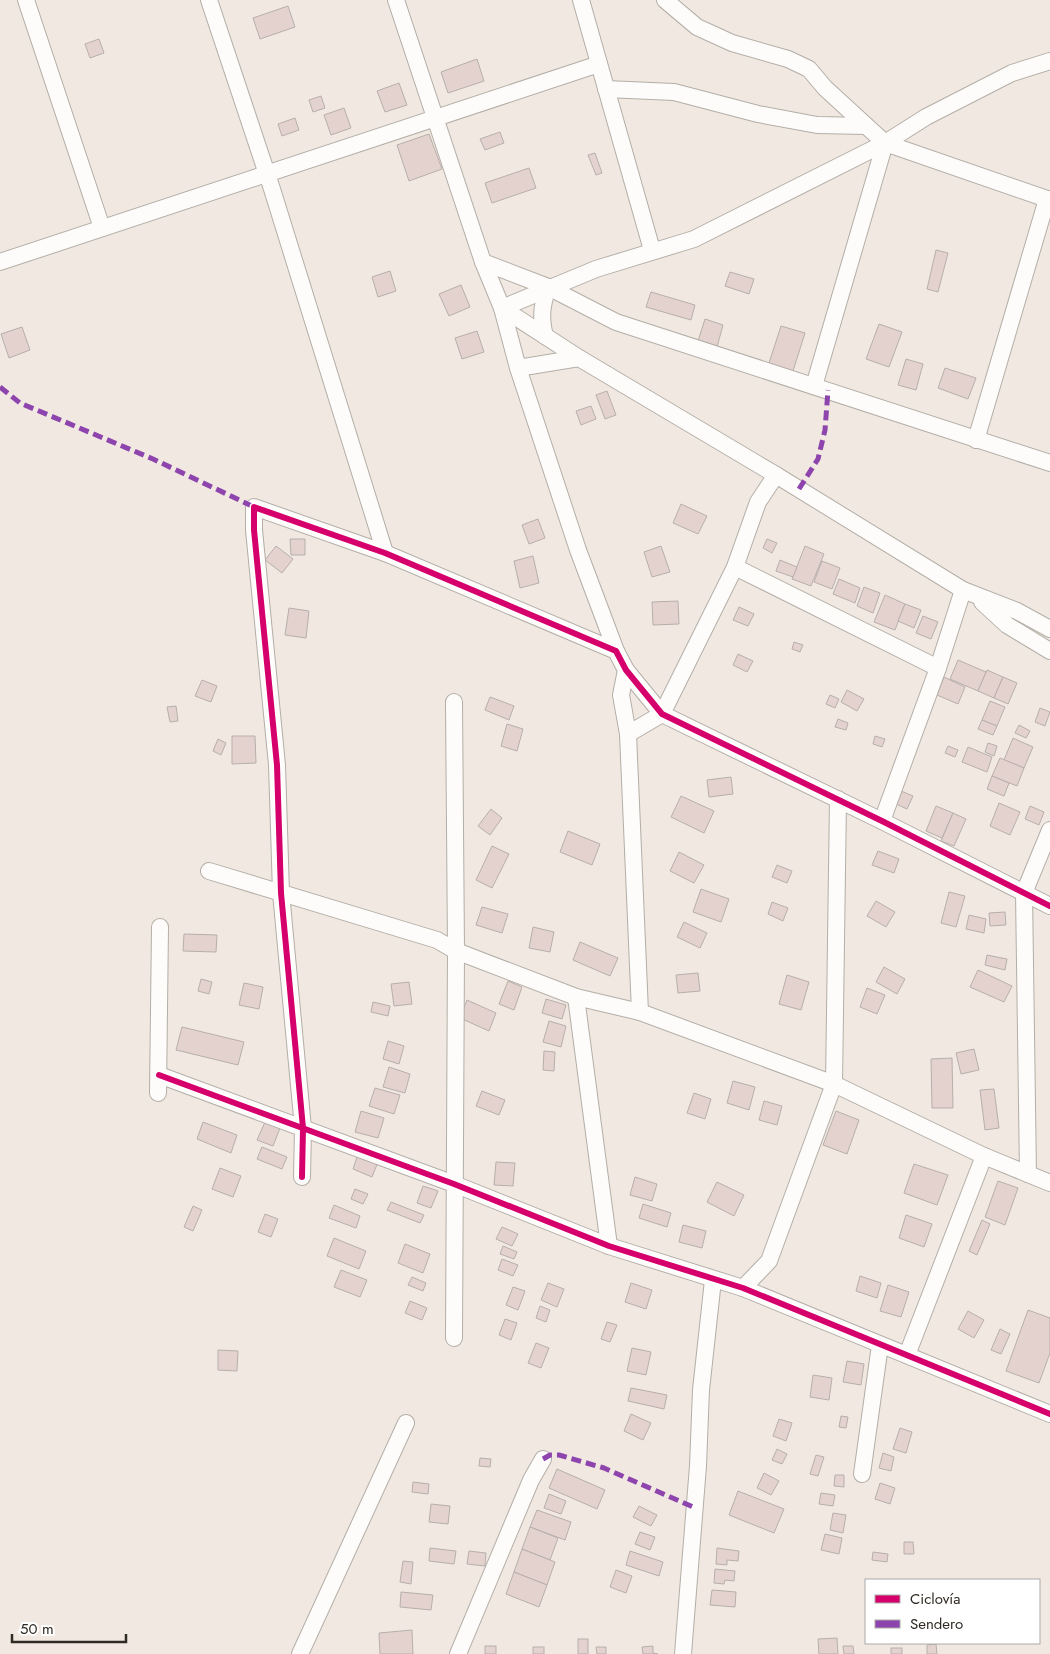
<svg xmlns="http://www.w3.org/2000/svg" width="1050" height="1654" font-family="Jost,sans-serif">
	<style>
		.building { fill: #e4d2ce; stroke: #b7afab }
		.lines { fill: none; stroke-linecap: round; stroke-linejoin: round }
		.minor-casing { stroke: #b3aea7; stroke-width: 18 }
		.minor { stroke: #fdfcfa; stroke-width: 16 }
		.quiet { stroke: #8e44ad; stroke-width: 5; stroke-dasharray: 10 5; stroke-linecap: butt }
		.cycleway-casing { stroke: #fff; stroke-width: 9 }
		.cycleway { stroke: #d6006c; stroke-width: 6 }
	</style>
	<rect width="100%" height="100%" fill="#f1e9e1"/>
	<g class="building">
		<polygon points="288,6 295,27 260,39 253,18"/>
		<polygon points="99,39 104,53 90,58 85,44"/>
		<polygon points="477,59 484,81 448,93 441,72"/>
		<polygon points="399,83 407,105 385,112 377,91"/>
		<polygon points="321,96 325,108 313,112 309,100"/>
		<polygon points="344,108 351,128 331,135 324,115"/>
		<polygon points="295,118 299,130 282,136 278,124"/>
		<polygon points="500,132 504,143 485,150 480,139"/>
		<polygon points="429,134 442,169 409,181 397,145"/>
		<polygon points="595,153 602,173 596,175 588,155"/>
		<polygon points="529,168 536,188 492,203 485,183"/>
		<polygon points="936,250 948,253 938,292 927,289"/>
		<polygon points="390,271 396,291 378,297 372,277"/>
		<polygon points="730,272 754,279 749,294 725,286"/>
		<polygon points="461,285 470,307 449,316 439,294"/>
		<polygon points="651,292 695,305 691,320 646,307"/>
		<polygon points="705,319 723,325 717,347 698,341"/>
		<polygon points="879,324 902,332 889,367 866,359"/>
		<polygon points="781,326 805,333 793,371 769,363"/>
		<polygon points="22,327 30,350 9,358 1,334"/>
		<polygon points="477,331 484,352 462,359 455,338"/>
		<polygon points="906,359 923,364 916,390 898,385"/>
		<polygon points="945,368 976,378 968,399 938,388"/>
		<polygon points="607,391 616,415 605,419 596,395"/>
		<polygon points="591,406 596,419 581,425 576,411"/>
		<polygon points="681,504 707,516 698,534 673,523"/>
		<polygon points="538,519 545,538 529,544 522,525"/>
		<polygon points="290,539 305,539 305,555 291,555"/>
		<polygon points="767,539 777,543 772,553 763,548"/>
		<polygon points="276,546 293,559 282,573 265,560"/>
		<polygon points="661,546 670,572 652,577 644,552"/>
		<polygon points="805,546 824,554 811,586 792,579"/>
		<polygon points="533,556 539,583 520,588 514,561"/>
		<polygon points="780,560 797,567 793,577 776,571"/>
		<polygon points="822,561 840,568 832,589 814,582"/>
		<polygon points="839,579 860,588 855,603 833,594"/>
		<polygon points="864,587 880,593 873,613 857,606"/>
		<polygon points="885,595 905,604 895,630 874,622"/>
		<polygon points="678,601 679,624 653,625 652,602"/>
		<polygon points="905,604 921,610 914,628 898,621"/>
		<polygon points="739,607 754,614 748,626 733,620"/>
		<polygon points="289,608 309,611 306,638 285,635"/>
		<polygon points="923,616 938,622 931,639 916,633"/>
		<polygon points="794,642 803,645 800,652 792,649"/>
		<polygon points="738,654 753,661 747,672 733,665"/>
		<polygon points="958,660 986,672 978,691 950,679"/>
		<polygon points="987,670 1003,677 994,698 978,691"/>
		<polygon points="944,677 965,687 958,704 937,695"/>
		<polygon points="1003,677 1017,683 1008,704 994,698"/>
		<polygon points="202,680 217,686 211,702 195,696"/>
		<polygon points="847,690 864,699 857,711 841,702"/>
		<polygon points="830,695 839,699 835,708 826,704"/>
		<polygon points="490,697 514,706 509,720 485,710"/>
		<polygon points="990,701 1005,707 997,726 982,720"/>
		<polygon points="176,706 178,721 170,722 167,707"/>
		<polygon points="1040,708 1050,712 1045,726 1035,722"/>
		<polygon points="838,719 848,723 846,730 835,727"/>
		<polygon points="982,720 997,726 993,735 978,729"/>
		<polygon points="507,724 523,729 517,751 501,746"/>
		<polygon points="1019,725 1030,731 1026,738 1015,733"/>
		<polygon points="232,736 255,736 256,763 232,764"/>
		<polygon points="875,736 885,739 882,747 873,744"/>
		<polygon points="1013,738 1033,747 1024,768 1004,760"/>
		<polygon points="218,739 226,743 221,755 213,751"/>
		<polygon points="988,743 997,746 994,756 985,752"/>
		<polygon points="948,746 958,750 955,757 945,753"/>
		<polygon points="968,747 992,757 987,772 962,762"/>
		<polygon points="1000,758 1024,768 1017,786 992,776"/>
		<polygon points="992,776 1009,783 1004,796 987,789"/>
		<polygon points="731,777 733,794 709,797 707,780"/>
		<polygon points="901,791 913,796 907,809 896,804"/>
		<polygon points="681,796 714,811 704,833 671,817"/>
		<polygon points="999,803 1020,812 1010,835 990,826"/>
		<polygon points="936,806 953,813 942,838 926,831"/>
		<polygon points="1030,806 1044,812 1039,825 1025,819"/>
		<polygon points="491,809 502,818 490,835 478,826"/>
		<polygon points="953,813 966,819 954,846 941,841"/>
		<polygon points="568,831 600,844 592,865 560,852"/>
		<polygon points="492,846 509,854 492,888 476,880"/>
		<polygon points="878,851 899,859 894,873 872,865"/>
		<polygon points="679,852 704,865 694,883 670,871"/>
		<polygon points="777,865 792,871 787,883 772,877"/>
		<polygon points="701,889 729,899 721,922 693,912"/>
		<polygon points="949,892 965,896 956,927 941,923"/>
		<polygon points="876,901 895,912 886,927 867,916"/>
		<polygon points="772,902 788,908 783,921 768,914"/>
		<polygon points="482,907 508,914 502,933 476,925"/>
		<polygon points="1005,912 1006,925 990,926 989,913"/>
		<polygon points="969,915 986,919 984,933 966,929"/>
		<polygon points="684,922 707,933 700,948 677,937"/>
		<polygon points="533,927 554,932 550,952 529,948"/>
		<polygon points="184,934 217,935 216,952 183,951"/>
		<polygon points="580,942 618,958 610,976 573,960"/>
		<polygon points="987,955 1007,959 1005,970 985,965"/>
		<polygon points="884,967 905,979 897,994 876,982"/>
		<polygon points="978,970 1012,986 1004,1002 970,987"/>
		<polygon points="698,973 700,991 678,993 676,975"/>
		<polygon points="787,975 809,982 801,1010 779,1004"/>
		<polygon points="201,979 212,982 209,994 198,991"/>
		<polygon points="508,981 522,987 514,1010 499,1004"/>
		<polygon points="409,982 412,1004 394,1006 391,984"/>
		<polygon points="244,983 263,987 259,1009 239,1005"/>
		<polygon points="867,988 885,995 877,1014 860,1007"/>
		<polygon points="546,999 566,1005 562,1019 542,1013"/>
		<polygon points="467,1000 496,1013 489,1031 460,1018"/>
		<polygon points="373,1002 390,1006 388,1016 371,1012"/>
		<polygon points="549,1021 566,1026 561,1047 543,1042"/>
		<polygon points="182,1027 244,1042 238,1065 176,1050"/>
		<polygon points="388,1041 404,1046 399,1064 383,1059"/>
		<polygon points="974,1049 979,1070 961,1074 956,1053"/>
		<polygon points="544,1051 555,1052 554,1071 543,1070"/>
		<polygon points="952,1058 953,1108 932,1108 931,1059"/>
		<polygon points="389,1067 410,1074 405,1093 383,1087"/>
		<polygon points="733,1081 755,1087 749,1110 727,1103"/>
		<polygon points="375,1088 400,1095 394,1114 369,1106"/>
		<polygon points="994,1089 999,1128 985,1130 980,1090"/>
		<polygon points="482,1091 505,1100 499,1115 476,1106"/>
		<polygon points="694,1093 711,1099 705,1119 687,1113"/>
		<polygon points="764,1101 782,1106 777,1125 759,1120"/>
		<polygon points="361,1111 384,1118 378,1138 355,1132"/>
		<polygon points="836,1111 859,1120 847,1154 823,1145"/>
		<polygon points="203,1122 237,1135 231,1153 197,1139"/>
		<polygon points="265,1122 280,1128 273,1146 257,1140"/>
		<polygon points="262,1147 287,1157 282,1169 257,1159"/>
		<polygon points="358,1154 378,1162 372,1177 353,1169"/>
		<polygon points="496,1162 515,1163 513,1186 494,1185"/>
		<polygon points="914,1164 948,1175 937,1205 904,1193"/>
		<polygon points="220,1168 241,1176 233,1197 212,1189"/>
		<polygon points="635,1177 657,1184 652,1201 630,1195"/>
		<polygon points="998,1181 1018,1188 1005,1225 985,1217"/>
		<polygon points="717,1182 744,1195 734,1216 707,1202"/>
		<polygon points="423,1186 438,1191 431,1208 417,1203"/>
		<polygon points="355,1189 368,1194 363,1204 351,1199"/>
		<polygon points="391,1202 424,1215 420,1223 387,1210"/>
		<polygon points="643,1204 671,1213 667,1227 639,1218"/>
		<polygon points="334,1205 360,1216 356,1228 329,1218"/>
		<polygon points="193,1206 202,1210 193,1231 184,1227"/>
		<polygon points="265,1214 278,1219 271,1237 258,1232"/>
		<polygon points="906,1215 932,1224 924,1247 899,1238"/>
		<polygon points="982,1220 990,1224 977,1255 969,1251"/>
		<polygon points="683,1225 706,1231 702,1248 679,1242"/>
		<polygon points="502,1227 518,1234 512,1246 496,1239"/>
		<polygon points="334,1238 366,1251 359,1269 327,1256"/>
		<polygon points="405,1244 430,1254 423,1273 398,1263"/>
		<polygon points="503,1246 517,1252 514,1259 500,1254"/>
		<polygon points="502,1259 518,1265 513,1276 498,1270"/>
		<polygon points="341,1270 367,1280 360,1297 334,1287"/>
		<polygon points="860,1276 881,1283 877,1298 856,1291"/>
		<polygon points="412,1277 426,1283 423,1291 408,1285"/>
		<polygon points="548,1283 564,1289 557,1307 541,1300"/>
		<polygon points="631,1283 652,1290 646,1309 625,1302"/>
		<polygon points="888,1285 909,1292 901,1317 880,1311"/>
		<polygon points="513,1287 525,1291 518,1310 506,1305"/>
		<polygon points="410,1301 427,1308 422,1320 405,1313"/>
		<polygon points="540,1306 550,1310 546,1322 536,1318"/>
		<polygon points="1028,1310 1050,1318 1050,1353 1039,1383 1006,1371"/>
		<polygon points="968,1311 984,1320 974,1338 958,1329"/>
		<polygon points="505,1319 517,1323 511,1340 499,1335"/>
		<polygon points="607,1322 617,1325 610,1342 601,1339"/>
		<polygon points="1000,1329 1010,1334 1001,1354 991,1350"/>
		<polygon points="536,1343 549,1348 541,1368 528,1363"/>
		<polygon points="632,1348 651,1352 646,1375 627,1371"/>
		<polygon points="218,1350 238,1351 237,1371 218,1370"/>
		<polygon points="847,1361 864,1364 861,1385 843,1382"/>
		<polygon points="813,1375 832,1378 829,1400 810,1397"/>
		<polygon points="631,1388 667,1395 664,1409 628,1401"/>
		<polygon points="631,1414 651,1423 643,1440 624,1431"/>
		<polygon points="841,1416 848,1417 846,1428 839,1427"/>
		<polygon points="779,1419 792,1423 786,1441 773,1436"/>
		<polygon points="900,1428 912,1432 906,1453 893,1449"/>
		<polygon points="777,1449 787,1454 782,1464 772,1460"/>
		<polygon points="883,1453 894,1457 891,1471 879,1468"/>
		<polygon points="816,1455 824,1457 818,1476 810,1474"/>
		<polygon points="480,1458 491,1459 490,1467 479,1466"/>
		<polygon points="557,1469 605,1490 597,1509 549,1488"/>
		<polygon points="764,1473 779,1481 771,1495 757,1488"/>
		<polygon points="835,1475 844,1475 844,1487 834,1486"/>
		<polygon points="413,1482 429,1484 428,1494 412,1492"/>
		<polygon points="880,1483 895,1488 890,1504 875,1499"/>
		<polygon points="738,1491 784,1509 774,1533 729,1515"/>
		<polygon points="821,1493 835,1495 833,1506 819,1504"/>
		<polygon points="549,1494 566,1501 561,1514 544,1508"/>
		<polygon points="431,1504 450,1506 448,1524 429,1522"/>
		<polygon points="639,1506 657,1515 651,1526 633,1517"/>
		<polygon points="537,1510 571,1522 565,1540 530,1527"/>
		<polygon points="833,1513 846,1515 843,1533 830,1530"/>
		<polygon points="530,1527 558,1538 550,1560 522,1549"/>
		<polygon points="640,1532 655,1537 650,1550 635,1544"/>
		<polygon points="825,1534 842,1538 839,1554 821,1550"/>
		<polygon points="904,1542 913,1542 914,1554 904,1554"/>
		<polygon points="430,1548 456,1551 454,1564 429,1561"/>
		<polygon points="717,1548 739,1551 738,1561 727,1560 727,1565 716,1564"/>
		<polygon points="522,1549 555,1562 547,1585 514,1572"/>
		<polygon points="469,1551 486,1553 485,1566 467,1564"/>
		<polygon points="630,1551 663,1562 659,1576 626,1565"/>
		<polygon points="873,1552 888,1554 887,1562 872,1560"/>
		<polygon points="403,1561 413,1562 411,1584 400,1582"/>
		<polygon points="715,1569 735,1571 734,1581 725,1580 724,1584 714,1583"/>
		<polygon points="616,1570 632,1576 626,1593 610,1587"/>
		<polygon points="514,1572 547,1585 539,1607 506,1594"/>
		<polygon points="712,1590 736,1592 735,1607 710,1605"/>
		<polygon points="401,1592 433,1595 431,1610 400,1607"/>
		<polygon points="412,1630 413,1654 380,1654 379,1633"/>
		<polygon points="837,1638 838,1654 819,1654 818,1639"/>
		<rect x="578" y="1639" width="10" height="15"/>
		<polygon points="936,1644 937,1654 927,1654 927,1645"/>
		<rect x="485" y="1646" width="11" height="8"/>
		<polygon points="653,1646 653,1653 658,1654 643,1654 642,1647"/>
		<polygon points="843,1646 853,1646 854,1654 844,1654"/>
		<rect x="533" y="1647" width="11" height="7"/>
		<polygon points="596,1647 606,1647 606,1654 597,1654"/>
		<rect x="891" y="1648" width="11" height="6"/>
	</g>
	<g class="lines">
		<defs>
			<g id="minor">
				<polyline points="26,0 102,228"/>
				<polyline points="209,0 272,189 385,553"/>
				<polyline points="396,0 483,262 502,308 518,368 578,550 616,651"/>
				<polyline points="581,0 652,250"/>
				<polyline points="665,0 697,27 732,43 788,59 809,69 825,88 885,143 1050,200"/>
				<polyline points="606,89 674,92 758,114 817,125 866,126"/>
				<polyline points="0,262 599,64"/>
				<polyline points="483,262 548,287 616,322 1050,463"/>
				<polyline points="502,308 596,269 694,239 885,143 926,117 1012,73 1050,61"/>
				<polyline points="502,308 579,358 776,475"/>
				<path d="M545,336C540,317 542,305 548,287"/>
				<polyline points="518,368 579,358"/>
				<polyline points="814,386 885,143"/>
				<polyline points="976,440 1047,199"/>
				<polyline points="735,567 938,668"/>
				<polyline points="982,602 1007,625 1050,651"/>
				<polyline points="626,670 621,695 628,734 640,1012"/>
				<polyline points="454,702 456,951 454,1338"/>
				<polyline points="628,734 662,714 735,567 758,502 776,475 963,590 1017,611 1050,629"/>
				<polyline points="882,821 938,668 963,590"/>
				<polyline points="209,871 437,940 456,951 576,997 640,1012 834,1084 984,1156 1050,1183"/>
				<polyline points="576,997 609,1246"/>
				<polyline points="159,1075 454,1184 609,1246 743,1288 1050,1414"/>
				<polyline points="158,1093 160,927"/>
				<polyline points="1028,1174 1024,893 1050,830"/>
				<polyline points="302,1177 303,1128 281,893 277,765 254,530 254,507 385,553 616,651 626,670 662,714 882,821 1050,906"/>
				<polyline points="743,1288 769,1261 834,1084 838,799"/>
				<polyline points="907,1355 984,1156"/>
				<polyline points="862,1474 880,1345"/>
				<polyline points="300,1654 406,1423"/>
				<polyline points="458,1654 531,1480 543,1459"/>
				<polyline points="683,1654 698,1466 701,1390 713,1280"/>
			</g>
		</defs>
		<use href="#minor" class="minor-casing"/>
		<use href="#minor" class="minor"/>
		<g class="quiet">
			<polyline points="0,387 20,403 153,459 254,507"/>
			<polyline points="799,489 818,459 825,430 828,390"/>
			<polyline points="543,1459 550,1455 559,1455 604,1468 693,1507"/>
		</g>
		<defs>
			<g id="cycleway">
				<polyline points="159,1075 454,1184 609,1246 743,1288 1050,1414"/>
				<polyline points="302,1177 303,1128 281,893 277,765 254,530 254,507 385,553 616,651 626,670 662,714 882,821 1050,906"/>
			</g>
		</defs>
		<use href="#cycleway" class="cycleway-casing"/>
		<use href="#cycleway" class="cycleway"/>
	</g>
	<rect x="865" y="1579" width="175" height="65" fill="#ffffff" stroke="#acaaa7"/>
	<rect x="875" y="1595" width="25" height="8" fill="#d6006c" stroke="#acaaa7"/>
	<text x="910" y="1604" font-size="15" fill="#2f2a24">Ciclovía</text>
	<rect x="875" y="1620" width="25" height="8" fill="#8e44ad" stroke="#acaaa7"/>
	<text x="910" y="1629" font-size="15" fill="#2f2a24">Sendero</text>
	<path d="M12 1634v8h114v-8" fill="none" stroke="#2f2a24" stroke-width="2.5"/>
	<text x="20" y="1634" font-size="15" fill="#2f2a24" stroke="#ffffff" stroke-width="4" paint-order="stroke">50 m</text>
</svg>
